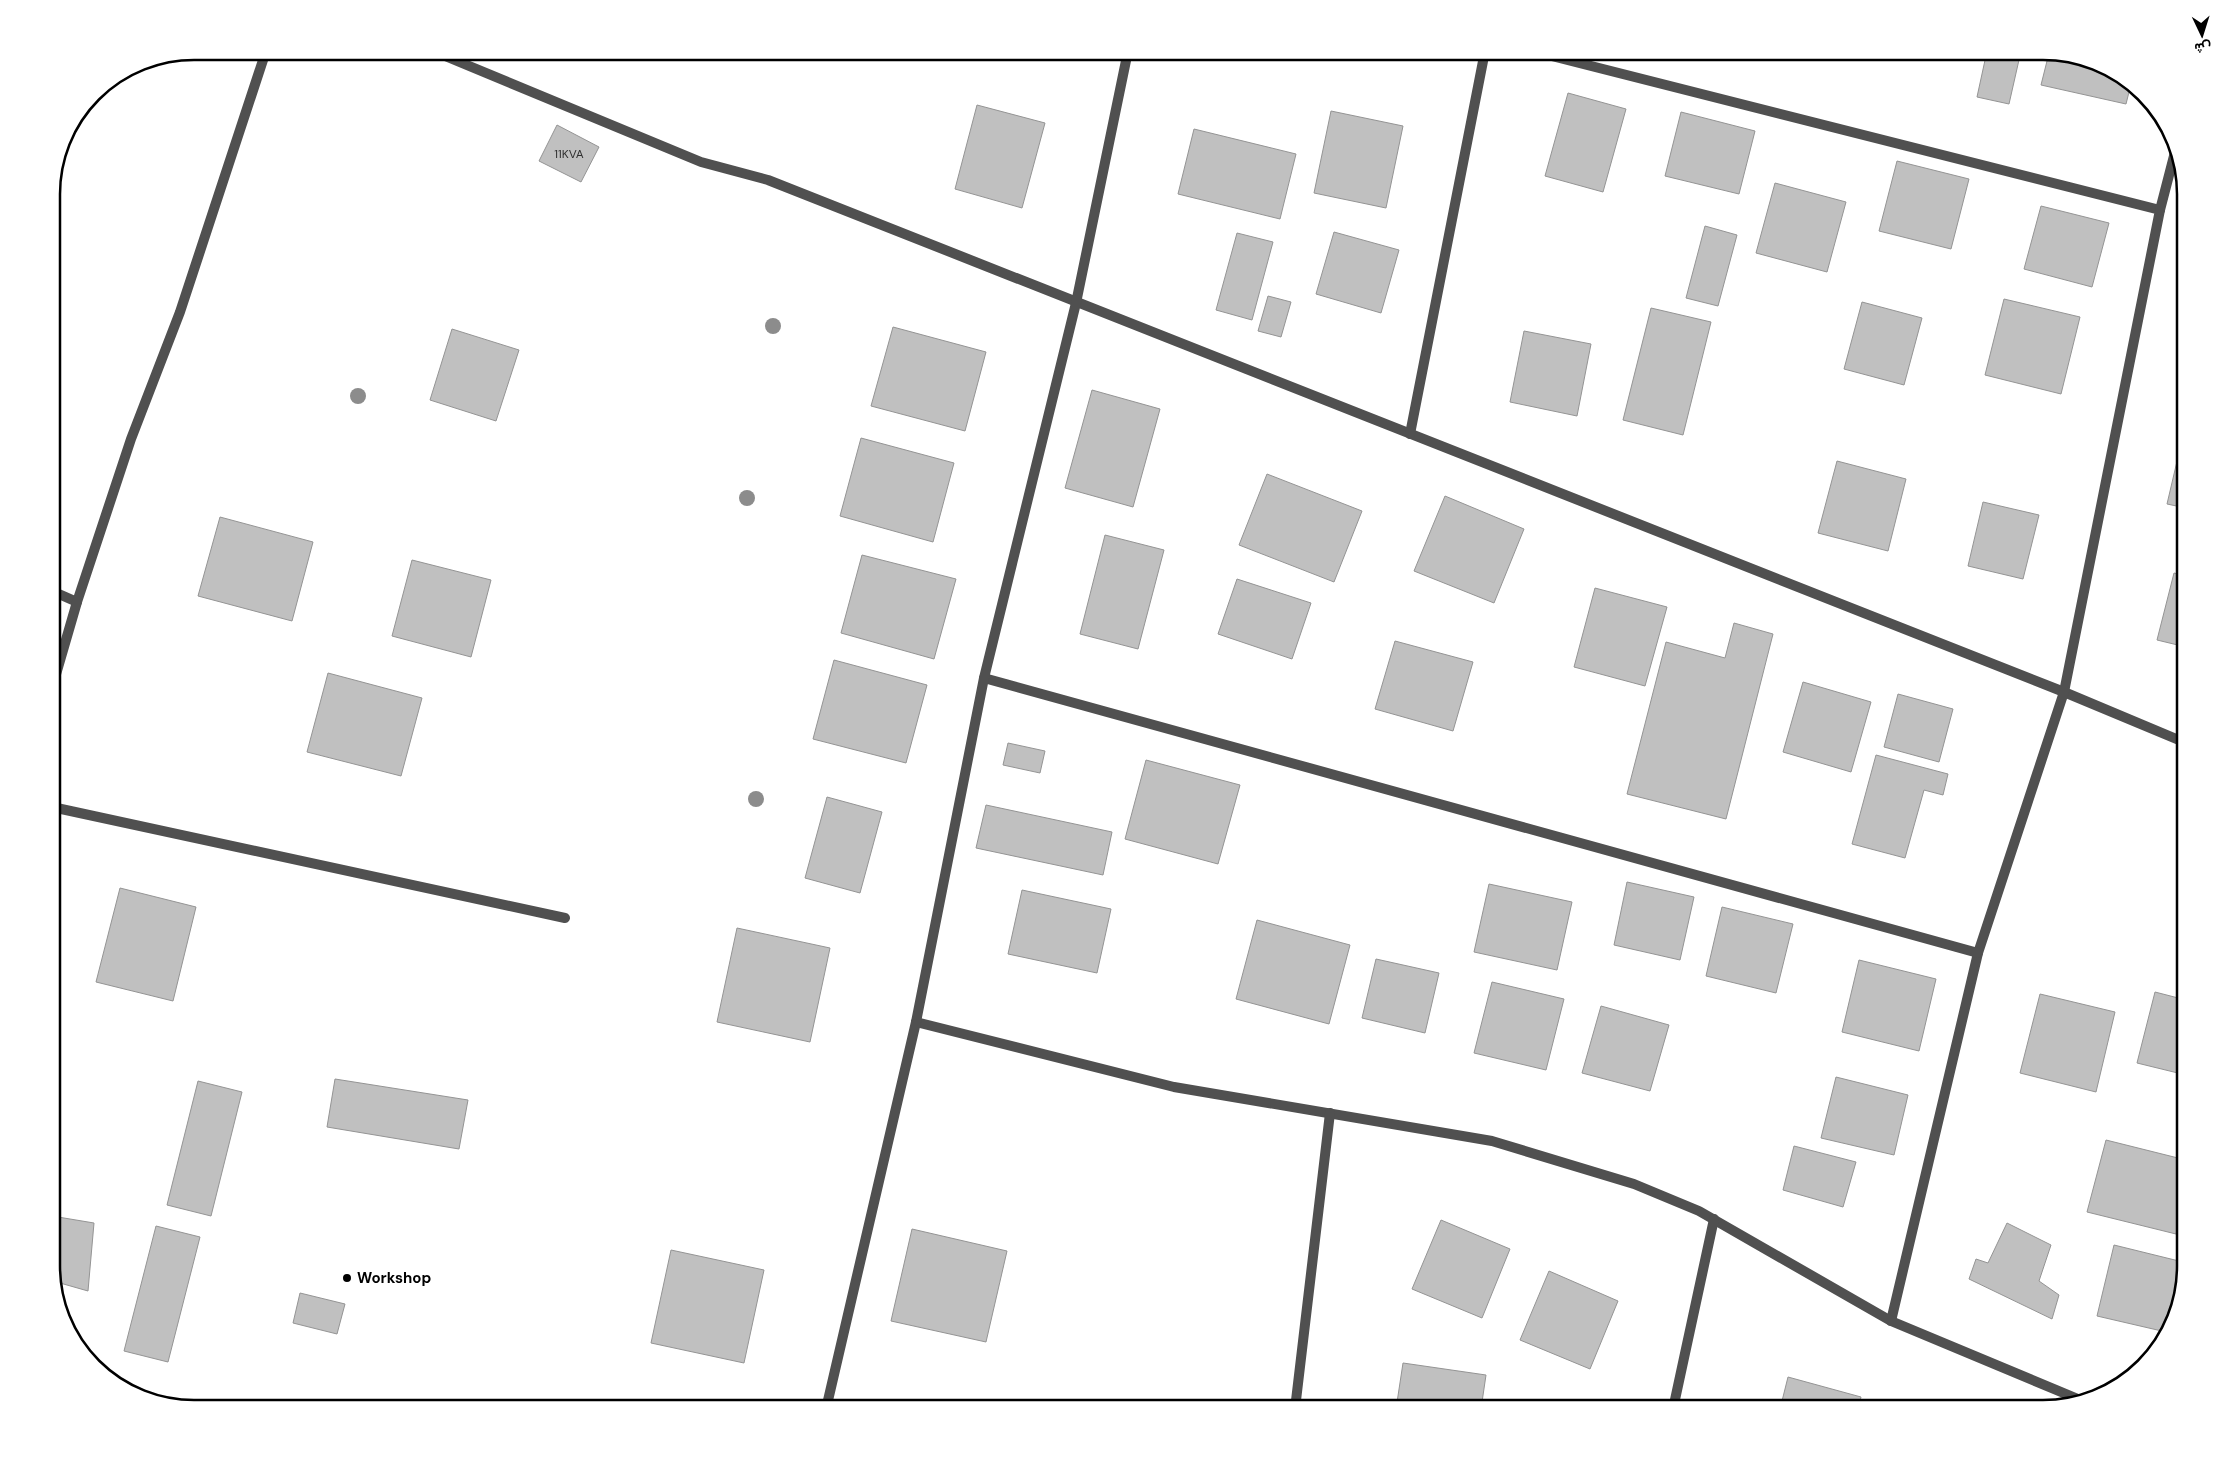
<svg xmlns="http://www.w3.org/2000/svg" width="2237" height="1460" font-family="'DM Sans',Vazirmatn,sans-serif">
	<style>
		.building { fill: #c0c0c0; stroke: #949494 }
		.lines { fill: none; stroke-linecap: round; stroke-linejoin: round }
		.minor { stroke: #505050; stroke-width: 10 }
		.tree { fill: #8c8c8c }
		.poi-dot { fill: #000; stroke: #fff; stroke-width: 2 }
		.labels { text-anchor: middle; dominant-baseline: central; stroke-width: 4; stroke-linejoin: round; paint-order: stroke }
		.number-label { font-size: 12px; fill: #303030 }
		.poi-label { font-size: 15px; font-weight: bold; fill: #000; stroke: #fff; text-anchor: start }
		.rim { fill: none; stroke: #000; stroke-width: 2.5 }
	</style>
	<rect width="100%" height="100%" fill="#fff"/>
	<g class="building">
		<polygon points="1029,51 1061,51 1059,59"/>
		<polygon points="1987,51 2021,51 2009,104 1977,97"/>
		<polygon points="2049,53 2122,75 2131,84 2126,104 2041,85"/>
		<polygon points="1568,93 1626,109 1603,192 1545,176"/>
		<polygon points="977,105 1045,123 1022,208 955,189"/>
		<polygon points="1331,111 1403,126 1386,208 1314,193"/>
		<polygon points="1681,112 1755,131 1739,194 1665,176"/>
		<polygon points="557,125 599,147 581,182 539,161"/>
		<polygon points="1194,129 1296,154 1280,219 1178,194"/>
		<polygon points="1897,161 1969,179 1951,249 1879,231"/>
		<polygon points="1775,183 1846,202 1827,272 1756,253"/>
		<polygon points="52,199 59,201 52,229"/>
		<polygon points="2041,206 2109,223 2092,287 2024,269"/>
		<polygon points="1705,226 1737,235 1718,306 1686,298"/>
		<polygon points="1334,232 1399,250 1381,313 1316,294"/>
		<polygon points="1237,233 1273,242 1252,320 1216,310"/>
		<polygon points="1268,296 1291,302 1281,337 1258,331"/>
		<polygon points="2004,299 2080,317 2061,394 1985,375"/>
		<polygon points="1862,302 1922,318 1904,385 1844,369"/>
		<polygon points="1651,308 1711,322 1683,435 1623,420"/>
		<polygon points="893,327 986,352 965,431 871,406"/>
		<polygon points="452,329 519,350 496,421 430,400"/>
		<polygon points="1524,331 1591,344 1577,416 1510,402"/>
		<polygon points="1092,390 1160,409 1133,507 1065,488"/>
		<polygon points="2186,423 2186,508 2167,504"/>
		<polygon points="861,438 954,463 933,542 840,516"/>
		<polygon points="1837,461 1906,479 1888,551 1818,533"/>
		<polygon points="1267,474 1362,511 1334,582 1239,545"/>
		<polygon points="1445,496 1524,529 1494,603 1414,571"/>
		<polygon points="1983,502 2039,515 2023,579 1968,566"/>
		<polygon points="220,517 313,542 292,621 198,596"/>
		<polygon points="1105,535 1164,550 1138,649 1080,634"/>
		<polygon points="862,555 956,579 934,659 841,633"/>
		<polygon points="412,560 491,580 471,657 392,636"/>
		<polygon points="2174,573 2186,576 2186,647 2157,640"/>
		<polygon points="1237,579 1311,603 1292,659 1218,634"/>
		<polygon points="1595,588 1667,607 1645,686 1574,667"/>
		<polygon points="1734,623 1773,634 1726,819 1627,794 1666,642 1725,658"/>
		<polygon points="1395,641 1473,662 1453,731 1375,709"/>
		<polygon points="834,660 927,685 906,763 813,739"/>
		<polygon points="328,673 422,698 401,776 307,752"/>
		<polygon points="1803,682 1871,702 1851,772 1783,752"/>
		<polygon points="1898,694 1953,709 1939,762 1884,747"/>
		<polygon points="1008,743 1045,751 1040,773 1003,765"/>
		<polygon points="1876,755 1948,774 1943,795 1924,790 1905,858 1852,844"/>
		<polygon points="1146,760 1240,785 1218,864 1125,839"/>
		<polygon points="827,797 882,812 860,893 805,878"/>
		<polygon points="986,805 1112,832 1103,875 976,848"/>
		<polygon points="1627,882 1694,897 1680,960 1614,945"/>
		<polygon points="1489,884 1572,902 1557,970 1474,952"/>
		<polygon points="120,888 196,907 173,1001 96,982"/>
		<polygon points="1022,890 1111,909 1097,973 1008,954"/>
		<polygon points="1722,907 1793,924 1776,993 1706,976"/>
		<polygon points="1257,920 1350,945 1329,1024 1236,999"/>
		<polygon points="737,928 830,948 810,1042 717,1022"/>
		<polygon points="1376,959 1439,973 1425,1033 1362,1018"/>
		<polygon points="1859,960 1936,979 1919,1051 1842,1032"/>
		<polygon points="1492,982 1564,999 1546,1070 1474,1053"/>
		<polygon points="2155,992 2186,1000 2186,1075 2137,1063"/>
		<polygon points="2040,994 2115,1012 2096,1092 2020,1073"/>
		<polygon points="1601,1006 1669,1025 1650,1091 1582,1073"/>
		<polygon points="1836,1077 1908,1095 1894,1155 1821,1138"/>
		<polygon points="335,1079 468,1100 459,1149 327,1127"/>
		<polygon points="198,1081 242,1092 211,1216 167,1205"/>
		<polygon points="2106,1140 2186,1160 2186,1194 2176,1234 2087,1212"/>
		<polygon points="1794,1146 1856,1162 1843,1207 1783,1190"/>
		<polygon points="52,1216 94,1223 88,1291 53,1281 52,1275"/>
		<polygon points="1441,1220 1510,1249 1482,1318 1412,1289"/>
		<polygon points="2007,1223 2051,1245 2039,1281 2059,1295 2052,1319 1969,1279 1976,1259 1988,1263"/>
		<polygon points="156,1226 200,1237 168,1362 124,1351"/>
		<polygon points="912,1229 1007,1251 986,1342 891,1321"/>
		<polygon points="2114,1245 2183,1262 2166,1332 2097,1316"/>
		<polygon points="671,1250 764,1270 744,1363 651,1343"/>
		<polygon points="1549,1271 1618,1301 1590,1369 1520,1340"/>
		<polygon points="300,1293 345,1304 337,1334 293,1323"/>
		<polygon points="1403,1363 1486,1375 1481,1409 1396,1409"/>
		<polygon points="1788,1377 1861,1397 1858,1409 1780,1409"/>
	</g>
	<g class="lines">
		<g class="minor">
			<polyline points="433,51 701,162 768,180 2064,692 2186,743"/>
			<polyline points="1532,51 2160,210 2064,692 1978,953 1891,1321"/>
			<polyline points="2160,210 2175,152"/>
			<polyline points="1410,434 1485,51"/>
			<polyline points="52,591 77,602"/>
			<polyline points="984,678 1978,953"/>
			<polyline points="52,688 77,602 131,439 180,312 266,51"/>
			<polyline points="52,807 565,918"/>
			<polyline points="916,1022 1174,1087 1492,1141 1634,1184 1699,1211 1891,1321 2078,1399"/>
			<polyline points="826,1409 916,1022 984,678 1076,303 1128,51"/>
			<polyline points="1295,1409 1330,1113"/>
			<polyline points="1673,1409 1714,1219"/>
		</g>
	</g>
	<g class="tree">
		<circle cx="773" cy="326" r="8"/>
		<circle cx="358" cy="396" r="8"/>
		<circle cx="747" cy="498" r="8"/>
		<circle cx="756" cy="799" r="8"/>
	</g>
	<circle class="poi-dot" cx="347" cy="1278" r="5"/>
	<g class="labels">
		<g class="number-label">
			<text x="569" y="154">11KVA</text>
		</g>
		<g class="poi-label">
			<text x="357" y="1278">Workshop</text>
		</g>
	</g>
	<path d="M0 0H2237V1460H0ZM194 60H2043A134 134 0 0 1 2177 194V1266A134 134 0 0 1 2043 1400H194A134 134 0 0 1 60 1266V194A134 134 0 0 1 194 60Z" fill="#fff" fill-rule="evenodd"/>
	<path class="rim" d="M194 60H2043A134 134 0 0 1 2177 194V1266A134 134 0 0 1 2043 1400H194A134 134 0 0 1 60 1266V194A134 134 0 0 1 194 60Z"/>
	<g transform="translate(2202 35) rotate(176)" stroke="#ffffff" stroke-width="4" paint-order="stroke">
	<path d="M0-4L9 19L0 12L-9 19Z" fill="#000000"/>
	<text y="-8" font-size="14" font-weight="bold" text-anchor="middle" fill="#000000">ش</text>
	</g>
</svg>
